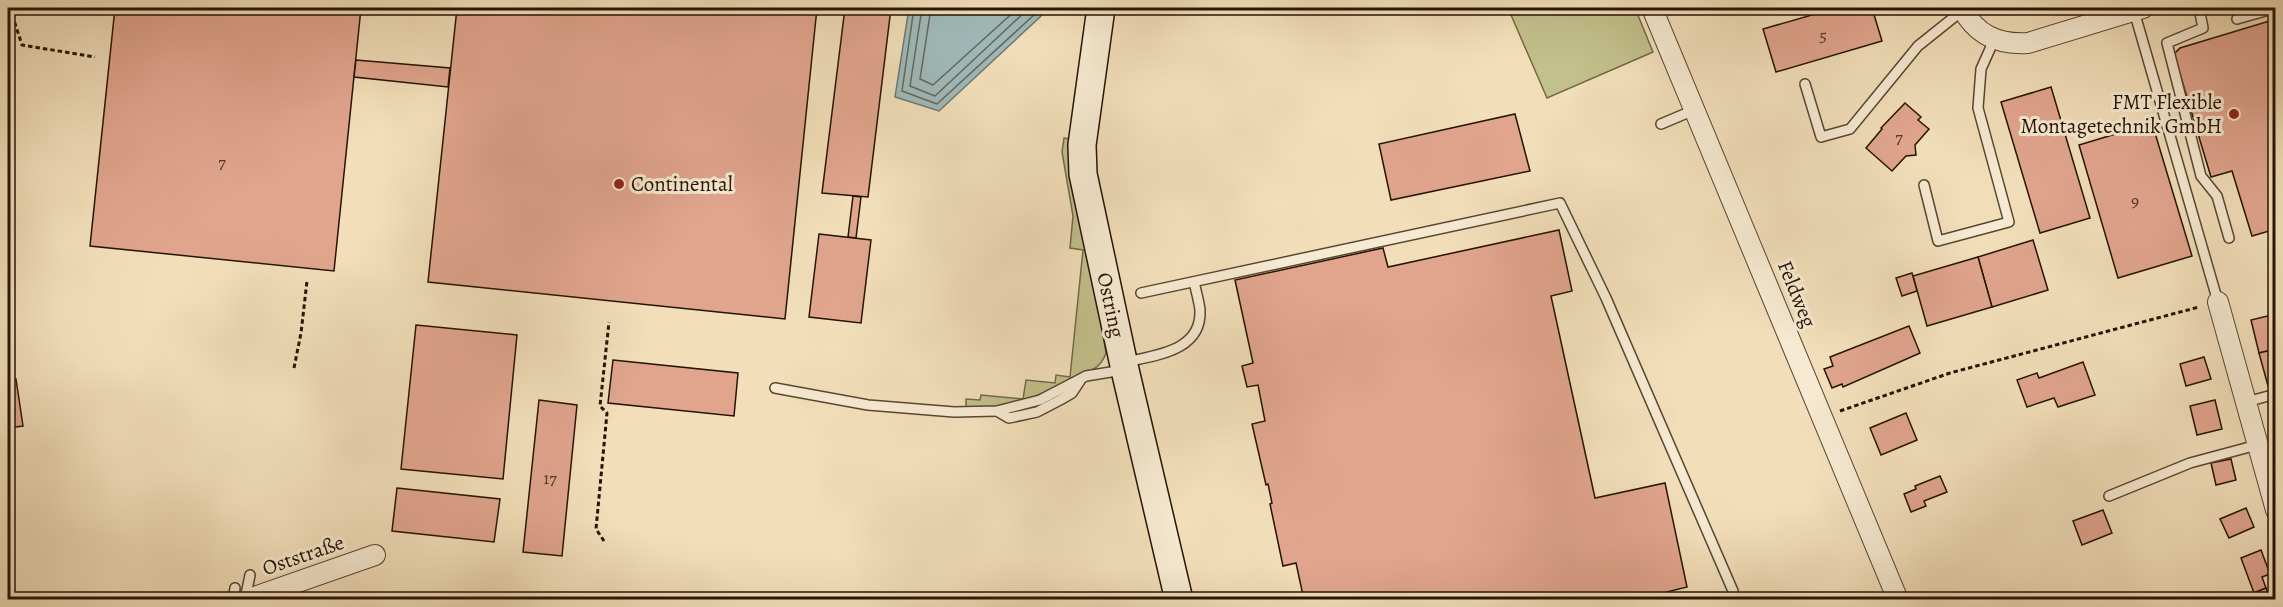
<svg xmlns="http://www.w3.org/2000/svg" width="2283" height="607" font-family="Alegreya,serif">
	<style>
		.green { fill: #c2c08b; stroke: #736a48; stroke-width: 1.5 }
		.water { fill: #9fbab9; stroke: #6e7871; stroke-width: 1.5 }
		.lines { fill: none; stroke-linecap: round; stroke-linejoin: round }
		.shore { stroke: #62675e; stroke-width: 1.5 }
		.building { fill: #e1a58e; stroke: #241404; stroke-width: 1.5 }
		.service-casing { stroke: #584732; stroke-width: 12 }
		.minor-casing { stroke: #584732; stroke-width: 22 }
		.secondary-casing { stroke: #241404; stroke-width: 30 }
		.path { stroke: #241404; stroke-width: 3; stroke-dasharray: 4.5 3; stroke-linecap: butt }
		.service { stroke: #f7ead2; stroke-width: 9 }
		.minor { stroke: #f7ead2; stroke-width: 20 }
		.secondary { stroke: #f7ead2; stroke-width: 27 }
		.poi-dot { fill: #8f2418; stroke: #f7ead2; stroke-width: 2 }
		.labels { text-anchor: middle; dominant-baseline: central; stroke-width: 6; stroke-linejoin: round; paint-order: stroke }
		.number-label { font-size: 18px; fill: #533826 }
		.poi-label { font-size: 21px; fill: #241404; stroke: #f7ead2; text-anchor: end }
		.street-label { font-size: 21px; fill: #241404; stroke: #f7ead2 }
	</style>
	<rect width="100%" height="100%" fill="#f2dfba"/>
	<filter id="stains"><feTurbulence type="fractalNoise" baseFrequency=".00333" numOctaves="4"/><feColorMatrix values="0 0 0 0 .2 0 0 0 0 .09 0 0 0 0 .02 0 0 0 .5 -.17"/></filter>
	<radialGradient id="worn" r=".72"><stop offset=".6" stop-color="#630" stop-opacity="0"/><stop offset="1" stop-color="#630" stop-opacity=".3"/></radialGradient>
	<g class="green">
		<polygon points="1508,8 1635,8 1653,52 1547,98"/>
		<path d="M1064,138L1070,139L1106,353C1100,370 1089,371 1074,378C1036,398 1010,409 966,408V399L980,400L981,395L1023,399L1026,380L1055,383L1056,375L1070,377L1083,250L1070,248L1073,216L1062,152Z"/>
	</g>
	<polygon class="water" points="909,8 1043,8 1041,16 939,111 895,97"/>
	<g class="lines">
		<g class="shore">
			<polyline points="914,8 902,91 937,104 1035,14 1037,8"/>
			<polyline points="922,8 910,86 935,96 1029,8"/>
			<polyline points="931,8 920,79 933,85 1018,8"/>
		</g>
	</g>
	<g class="building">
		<polygon points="115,8 361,8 334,271 90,246"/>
		<polygon points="457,8 817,8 785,319 428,282"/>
		<polygon points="845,8 891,8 868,197 822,193"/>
		<polygon points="1836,8 1872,8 1882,41 1776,72 1763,29"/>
		<polygon points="2276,19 2276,229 2252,236 2232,171 2211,177 2174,54 2180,48"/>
		<polygon points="356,60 450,68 448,87 354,77"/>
		<polygon points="2051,87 2090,218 2040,233 2001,102"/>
		<polygon points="1905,103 1921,117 1918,120 1929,129 1915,145 1916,155 1906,156 1892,171 1866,148 1882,129 1881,128"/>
		<polygon points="1515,114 1530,171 1391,200 1379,144"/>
		<polygon points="2152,123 2192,256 2118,278 2079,145"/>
		<polygon points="853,196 861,197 856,238 848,237"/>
		<polygon points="1559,230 1572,291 1551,296 1595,498 1665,483 1687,587 1635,600 1304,600 1296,563 1283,566 1270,504 1272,503 1268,484 1266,485 1252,424 1265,421 1258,385 1247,387 1242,366 1253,363 1235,280 1383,248 1388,267"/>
		<polygon points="819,234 871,240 861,323 809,317"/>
		<polygon points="2033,240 2048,290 1992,307 1978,257"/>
		<polygon points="1978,257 1992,307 1927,326 1913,276"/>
		<polygon points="1912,273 1917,291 1902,296 1896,278"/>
		<polygon points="2276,314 2276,349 2259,353 2251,320"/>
		<polygon points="416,325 517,335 503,479 401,469"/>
		<polygon points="1909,326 1920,353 1843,387 1842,384 1832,388 1824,369 1833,366 1830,357"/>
		<polygon points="2276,349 2276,385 2268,386 2259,353"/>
		<polygon points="2204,357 2211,379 2186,386 2180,364"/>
		<polygon points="613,360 738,373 734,416 608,403"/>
		<polygon points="2083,362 2095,395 2058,407 2054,398 2027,407 2017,380 2037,373 2039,378"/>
		<polygon points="16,379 23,426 8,428 8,380"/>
		<polygon points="539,400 577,405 562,556 523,552"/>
		<polygon points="2215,400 2222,429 2197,435 2190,406"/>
		<polygon points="1906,413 1917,440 1881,455 1870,428"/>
		<polygon points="2231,459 2236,480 2216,485 2211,463"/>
		<polygon points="8,466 12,466 8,525"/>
		<polygon points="1940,476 1947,492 1924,501 1926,506 1911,512 1904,494 1916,489 1915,486"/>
		<polygon points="397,488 500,499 494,542 392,531"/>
		<polygon points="2246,508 2254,527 2229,538 2220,519"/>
		<polygon points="2103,510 2112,533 2082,545 2073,521"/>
		<polygon points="2261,550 2270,574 2262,577 2266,588 2254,593 2241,558"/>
		<polygon points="2266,588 2270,600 2257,600 2254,593"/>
	</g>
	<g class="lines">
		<defs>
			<g id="service">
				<polyline points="2100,8 2104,19"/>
				<polyline points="2199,8 2203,28 2167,43 2201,176 2217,196 2229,238"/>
				<polyline points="2134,11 2218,302"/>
				<polyline points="2237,19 2276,8"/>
				<polyline points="1805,84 1821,137 1850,129 1918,46 1963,10"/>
				<polyline points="1661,124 1694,110"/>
				<polyline points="1924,185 1938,241 2009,222 1978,108 1981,69 1994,40"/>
				<polyline points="1141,293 1560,203 1606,298 1733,591 1732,600"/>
				<path d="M1126,362C1156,355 1202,351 1200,310C1199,301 1196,291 1194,282"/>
				<polyline points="775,388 868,405 954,412 997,411 1040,400 1086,376 1123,370"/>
				<polyline points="2246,402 2276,394"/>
				<polyline points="997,411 1009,418 1037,412 1060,400 1072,393 1080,381"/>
				<polyline points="2109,496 2190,463 2257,445"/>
				<polyline points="233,600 235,588"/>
				<polyline points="245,600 250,575"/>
			</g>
			<g id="minor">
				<polyline points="1652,8 1898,600"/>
				<path d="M1962,8C1976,35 1998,45 2028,43L2143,8"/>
				<polyline points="2218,302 2276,510"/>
				<polyline points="246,600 375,555"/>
			</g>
			<polyline id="secondary" points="1101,8 1082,145 1083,174 1125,370 1179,600"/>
		</defs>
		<use href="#service" class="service-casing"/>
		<use href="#minor" class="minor-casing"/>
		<use href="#secondary" class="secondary-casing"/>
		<g class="path">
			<polyline points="10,8 22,45 95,57"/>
			<polyline points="294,368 301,333 307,281"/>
			<polyline points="1840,411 1950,373 2199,307"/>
			<polyline points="604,541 596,529 607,413 600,406 609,322"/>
		</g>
		<use href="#service" class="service"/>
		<use href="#minor" class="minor"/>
		<use href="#secondary" class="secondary"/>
	</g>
	<g class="poi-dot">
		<circle cx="2234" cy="114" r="6"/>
		<circle cx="619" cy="184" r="6"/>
	</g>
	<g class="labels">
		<g class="number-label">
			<text x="1823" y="35">5</text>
			<text x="1899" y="137">7</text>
			<text x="222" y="162">7</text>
			<text x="2135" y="201">9</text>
			<text x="550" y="478">17</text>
		</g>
		<g class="poi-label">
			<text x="2222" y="102">FMT Flexible<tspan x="2222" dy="24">Montagetechnik GmbH</tspan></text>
			<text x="631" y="184" text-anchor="start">Continental</text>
		</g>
		<g class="street-label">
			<text transform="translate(1797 294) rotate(68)">Feldweg</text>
			<text transform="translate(1111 305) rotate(78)">Ostring</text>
			<text transform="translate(303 555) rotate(-19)">Oststraße</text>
		</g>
	</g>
	<rect width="2283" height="607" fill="none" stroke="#f2dfba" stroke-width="30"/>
	<rect x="9" y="9" width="2265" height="589" fill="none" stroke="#241404" stroke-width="3"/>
	<rect x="15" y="15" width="2253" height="577" fill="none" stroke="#241404" stroke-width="1.5"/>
	<rect width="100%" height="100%" filter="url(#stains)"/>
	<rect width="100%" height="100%" fill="url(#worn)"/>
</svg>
